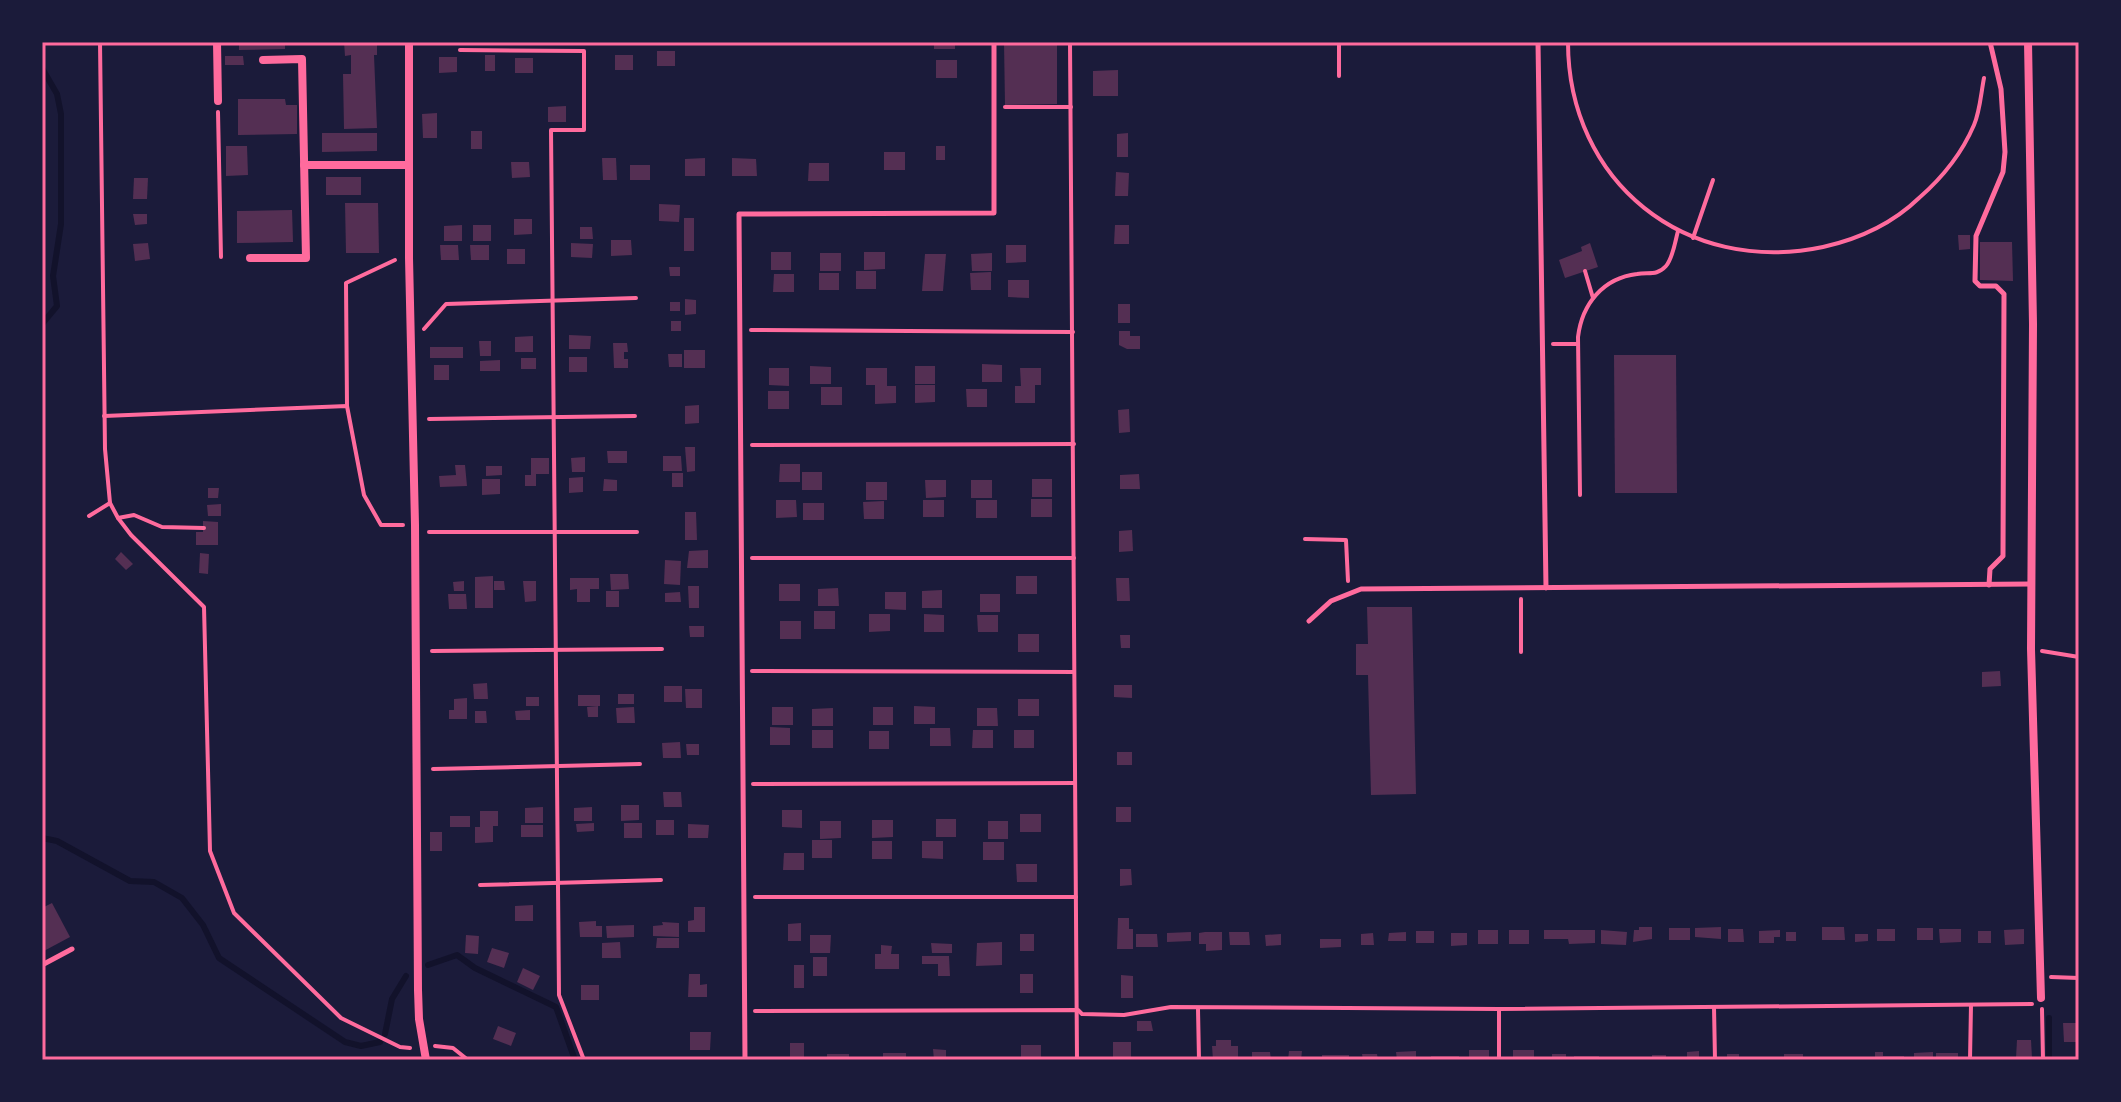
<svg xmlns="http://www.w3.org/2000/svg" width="2121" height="1102" font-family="'Space Grotesk',sans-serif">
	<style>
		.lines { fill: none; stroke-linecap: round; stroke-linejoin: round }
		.stream { stroke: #12122b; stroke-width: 6 }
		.building { fill: #542f53 }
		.path { stroke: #ff6b9d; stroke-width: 4 }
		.service { stroke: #ff6b9d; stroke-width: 5 }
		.minor { stroke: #ff6b9d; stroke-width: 8 }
		.neatline { fill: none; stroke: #ff6b9d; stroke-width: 3 }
	</style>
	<rect width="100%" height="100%" fill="#1b1b3a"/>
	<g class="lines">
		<g class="stream">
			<polyline points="42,68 57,94 61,114 61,224 53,276 57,306 42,324"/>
			<polyline points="42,838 57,841 130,881 154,882 182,898 203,925 219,958 345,1042 361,1046 380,1042"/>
			<polyline points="428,965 457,955 475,968 556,1007 575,1060"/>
			<polyline points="2049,1018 2049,1060"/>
			<polyline points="385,1034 392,999 406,976"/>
		</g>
	</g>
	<g class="building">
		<polygon points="239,42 285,42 285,49 239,50"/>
		<polygon points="344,42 377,42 377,55 374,55 377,128 344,129 343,74 351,74 351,55 345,56"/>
		<rect x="934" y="42" width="21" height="7"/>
		<polygon points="1004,42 1057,42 1057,104 1005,105"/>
		<rect x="657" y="51" width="18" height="15"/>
		<rect x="485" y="55" width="10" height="16"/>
		<rect x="615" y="55" width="18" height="15"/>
		<polygon points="225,56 243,56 244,65 225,65"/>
		<polygon points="439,57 457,57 457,72 439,73"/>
		<rect x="515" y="58" width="18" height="15"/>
		<rect x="936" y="60" width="21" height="18"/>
		<polygon points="1118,70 1118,96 1093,96 1093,71"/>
		<polygon points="238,99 285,99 286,105 297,105 297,134 238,135"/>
		<polygon points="566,106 566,122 548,122 548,107"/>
		<polygon points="437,113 437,138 423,138 422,114"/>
		<rect x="471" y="131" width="11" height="18"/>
		<polygon points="322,133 377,133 377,151 322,152"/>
		<polygon points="1128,133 1128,157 1117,157 1117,134"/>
		<polygon points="226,146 247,146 248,175 226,176"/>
		<rect x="936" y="146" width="9" height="14"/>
		<rect x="884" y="152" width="21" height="18"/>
		<polygon points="602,158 616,158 617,180 603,180"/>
		<polygon points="705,158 705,176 685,176 685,159"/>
		<polygon points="732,158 756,159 757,176 732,176"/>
		<polygon points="511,162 529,162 530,177 512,178"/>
		<polygon points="809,163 829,163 829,181 808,181"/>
		<rect x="630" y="165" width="20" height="15"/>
		<polygon points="1116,172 1129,173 1128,196 1115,196"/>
		<rect x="326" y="177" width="35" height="18"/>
		<polygon points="134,178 148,178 147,199 133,199"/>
		<polygon points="345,203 378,203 379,253 346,253"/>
		<polygon points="659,204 680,205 679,222 659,221"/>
		<polygon points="292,210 293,242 237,243 237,211"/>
		<polygon points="133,214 147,214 147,224 135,225"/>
		<rect x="684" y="218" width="10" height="33"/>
		<polygon points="514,219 532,219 532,234 514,235"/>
		<polygon points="462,225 462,241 444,241 444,226"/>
		<rect x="473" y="225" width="18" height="16"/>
		<polygon points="1115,225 1129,225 1129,244 1114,244"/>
		<polygon points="580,227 592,227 593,239 580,239"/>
		<polygon points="1958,235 1970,235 1970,249 1959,250"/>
		<polygon points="611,240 631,240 632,255 611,256"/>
		<polygon points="1980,242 2012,242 2013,281 1980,280"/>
		<polygon points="148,243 150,259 135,261 133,244"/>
		<polygon points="571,243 593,244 592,258 571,257"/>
		<polygon points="1590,243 1598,267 1565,278 1559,260 1582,251 1581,247"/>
		<polygon points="440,245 458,245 459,260 441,260"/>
		<polygon points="470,245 489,245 489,260 471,260"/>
		<polygon points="1006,245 1026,245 1026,262 1006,263"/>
		<rect x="507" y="249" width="18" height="15"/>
		<rect x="771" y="252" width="20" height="18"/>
		<polygon points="864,252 885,252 885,269 864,270"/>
		<rect x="820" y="253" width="21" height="18"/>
		<polygon points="992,253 992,271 972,271 971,254"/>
		<polygon points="925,254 946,254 943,291 922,291"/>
		<polygon points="669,267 680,267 680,276 670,276"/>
		<rect x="856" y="271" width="20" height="18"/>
		<polygon points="991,272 991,290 971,290 970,273"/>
		<rect x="819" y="273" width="20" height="17"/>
		<polygon points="774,274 794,274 794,292 773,292"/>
		<polygon points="1008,280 1029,280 1029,298 1008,297"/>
		<polygon points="685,299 696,300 696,314 685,315"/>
		<rect x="670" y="302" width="10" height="9"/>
		<rect x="1118" y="304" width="12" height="19"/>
		<rect x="671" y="321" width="10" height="10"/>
		<polygon points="1119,331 1130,331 1130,336 1140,336 1140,349 1127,349 1119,345"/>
		<polygon points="569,335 591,336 590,349 569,349"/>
		<polygon points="533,336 533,352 515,352 515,337"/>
		<polygon points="479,341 491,341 491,356 480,356"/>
		<polygon points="613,343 627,343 628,352 624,352 624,359 628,359 628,368 614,368"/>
		<rect x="430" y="347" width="33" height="11"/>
		<rect x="684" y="350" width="21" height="18"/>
		<polygon points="668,354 682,354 682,367 669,367"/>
		<polygon points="1614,355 1676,355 1677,493 1615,493"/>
		<rect x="569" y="357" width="18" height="15"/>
		<rect x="521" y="358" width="15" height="11"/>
		<polygon points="500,360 500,371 480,371 480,361"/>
		<polygon points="982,364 1002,365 1002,382 982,382"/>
		<rect x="434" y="365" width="15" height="15"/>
		<polygon points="810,366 831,367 831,384 810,384"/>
		<rect x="915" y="366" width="20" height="18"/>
		<polygon points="769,368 789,368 789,386 769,385"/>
		<polygon points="866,368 887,368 887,386 896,386 896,403 875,404 875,385 866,385"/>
		<polygon points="1020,368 1041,368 1041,385 1035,385 1035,403 1015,403 1015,386 1021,386"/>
		<polygon points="915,385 935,385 935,402 915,403"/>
		<rect x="821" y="387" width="21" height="18"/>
		<polygon points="966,389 987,389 987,407 967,407"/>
		<rect x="768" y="391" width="21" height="18"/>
		<polygon points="699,405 699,423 685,424 685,406"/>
		<polygon points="1129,409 1130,432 1119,433 1118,410"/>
		<polygon points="685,447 695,447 695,471 687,472"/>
		<polygon points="607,451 627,451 627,463 608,463"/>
		<polygon points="663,456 681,456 682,471 663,471"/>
		<polygon points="585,457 585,472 572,472 571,458"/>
		<polygon points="531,458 549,458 549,474 536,474 536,486 525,486 525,475 531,475"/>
		<polygon points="780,464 800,464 800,482 779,482"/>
		<polygon points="455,465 465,465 467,486 440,487 439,476 456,475"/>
		<polygon points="486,466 502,466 502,475 486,476"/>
		<rect x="802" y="472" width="20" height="18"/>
		<rect x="672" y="473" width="11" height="14"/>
		<polygon points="1139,474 1140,489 1120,489 1120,475"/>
		<polygon points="583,477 583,492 569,493 569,478"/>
		<polygon points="482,479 500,479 500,494 482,495"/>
		<polygon points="604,479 617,480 617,491 603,491"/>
		<rect x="1032" y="479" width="20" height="18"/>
		<polygon points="925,480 946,480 946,497 926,498"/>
		<rect x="971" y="480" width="21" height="18"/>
		<rect x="866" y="482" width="21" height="18"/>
		<polygon points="208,488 219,488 218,498 208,498"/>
		<rect x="1031" y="499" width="21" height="18"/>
		<polygon points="776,500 796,500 797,517 776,518"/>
		<rect x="923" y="500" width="21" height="17"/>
		<rect x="976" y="500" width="21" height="18"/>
		<polygon points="884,501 884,519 864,519 863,502"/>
		<rect x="803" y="503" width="21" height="17"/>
		<polygon points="221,504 221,516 208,516 207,505"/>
		<polygon points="685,512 696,512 697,540 685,540"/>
		<polygon points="203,521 218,522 218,545 196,545 196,532 203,532"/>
		<polygon points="1132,530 1133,551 1119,552 1119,531"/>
		<polygon points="708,550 708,568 687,568 689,551"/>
		<polygon points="121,552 133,564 126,570 115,559"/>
		<polygon points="200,553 209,554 208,574 199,573"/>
		<polygon points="665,560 681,561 680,585 664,584"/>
		<polygon points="610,574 628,574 629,589 611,590"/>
		<polygon points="493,576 493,608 475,608 475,577"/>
		<rect x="1016" y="576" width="21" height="18"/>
		<polygon points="570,578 599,578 599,589 590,589 590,602 577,602 577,589 570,590"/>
		<polygon points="1116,578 1129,578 1130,601 1117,601"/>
		<polygon points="464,581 464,591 454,591 453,582"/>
		<polygon points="494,581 504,581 505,590 494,590"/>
		<polygon points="523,581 536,581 536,601 525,602"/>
		<rect x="779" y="584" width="21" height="17"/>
		<polygon points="688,586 699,586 699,608 689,608"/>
		<polygon points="838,588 839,606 818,606 818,589"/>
		<polygon points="942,590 942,608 922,608 922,591"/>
		<rect x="606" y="591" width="13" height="16"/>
		<polygon points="680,592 681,602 665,602 665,593"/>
		<polygon points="885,592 906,592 906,610 885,609"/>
		<polygon points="448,594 466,594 467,609 449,609"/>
		<rect x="980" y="594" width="20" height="18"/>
		<polygon points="1367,607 1412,607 1416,794 1371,795 1368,675 1356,675 1356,644 1368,644"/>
		<rect x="814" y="611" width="21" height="18"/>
		<polygon points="869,614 890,614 890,631 869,632"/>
		<polygon points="924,614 944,615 944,632 924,632"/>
		<polygon points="977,615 998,615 998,632 978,632"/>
		<rect x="780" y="621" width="21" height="18"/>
		<polygon points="689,626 704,626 704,637 690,637"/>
		<rect x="1018" y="634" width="21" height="18"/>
		<polygon points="1120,635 1130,635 1130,648 1121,648"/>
		<polygon points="2000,671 2001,686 1982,687 1982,672"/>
		<polygon points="487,683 488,699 474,699 473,684"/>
		<polygon points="1114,685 1132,685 1132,698 1114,697"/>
		<rect x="664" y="686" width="18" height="16"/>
		<polygon points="685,689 702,689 702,708 686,708"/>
		<rect x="618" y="694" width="16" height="10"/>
		<rect x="578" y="695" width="22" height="11"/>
		<rect x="526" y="697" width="13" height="9"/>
		<polygon points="467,698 467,719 449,719 449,710 454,710 454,699"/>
		<rect x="1018" y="699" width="21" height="17"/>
		<polygon points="598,706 598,717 588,717 587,707"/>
		<polygon points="914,706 935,707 935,724 914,724"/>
		<polygon points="634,707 635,723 617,723 616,708"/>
		<rect x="772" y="707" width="21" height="18"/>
		<rect x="873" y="707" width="20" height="18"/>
		<polygon points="833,708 833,726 812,726 812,709"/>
		<polygon points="977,708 997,708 998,726 977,726"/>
		<polygon points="530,710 530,720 516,720 515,711"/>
		<polygon points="475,711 486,711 487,723 475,723"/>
		<polygon points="770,727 790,728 790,745 770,745"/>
		<polygon points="930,728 950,728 951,746 930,746"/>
		<rect x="812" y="730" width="21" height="18"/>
		<polygon points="973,730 993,730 993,748 972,748"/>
		<rect x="1014" y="730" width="20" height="18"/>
		<rect x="869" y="731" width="20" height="18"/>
		<polygon points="680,742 681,758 663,758 662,743"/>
		<polygon points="686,744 699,744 699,755 687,755"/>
		<rect x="1117" y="752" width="15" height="13"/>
		<polygon points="663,792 681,792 682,807 664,807"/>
		<polygon points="621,805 639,805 639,820 621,821"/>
		<polygon points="543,807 543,823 525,823 525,808"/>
		<polygon points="592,807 592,821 574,821 574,808"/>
		<rect x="1116" y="807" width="15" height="15"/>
		<polygon points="782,810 802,810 802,828 782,827"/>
		<polygon points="480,811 498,811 498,826 493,826 493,842 475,843 475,827 480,827"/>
		<rect x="1020" y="814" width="21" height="18"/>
		<rect x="450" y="816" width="20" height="11"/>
		<rect x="936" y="819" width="20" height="18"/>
		<rect x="656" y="820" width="18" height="15"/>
		<polygon points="872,820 893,820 893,837 872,838"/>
		<polygon points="820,821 841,821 841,838 820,839"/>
		<rect x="988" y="821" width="20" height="18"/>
		<polygon points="594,823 594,831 577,832 576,824"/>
		<rect x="624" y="823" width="18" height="15"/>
		<polygon points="688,824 709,825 708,838 688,838"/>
		<rect x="521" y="825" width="22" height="12"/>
		<rect x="430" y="832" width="12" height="19"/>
		<rect x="812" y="840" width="20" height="18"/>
		<rect x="872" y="841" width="20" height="18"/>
		<polygon points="922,841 943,841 943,859 922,858"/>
		<rect x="983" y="842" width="21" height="18"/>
		<polygon points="784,853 804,853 804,870 783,870"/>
		<polygon points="1016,864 1037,864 1037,882 1017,882"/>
		<polygon points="1120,869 1131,869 1132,885 1120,886"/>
		<polygon points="52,903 70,937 42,952 42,908"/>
		<polygon points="533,905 533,921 515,921 515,906"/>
		<polygon points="694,907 705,907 705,932 688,932 688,921 694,920"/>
		<polygon points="1118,918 1129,918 1129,929 1133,929 1133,949 1117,949"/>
		<polygon points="596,921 596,926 602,926 602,937 580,937 579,922"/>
		<polygon points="662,922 679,923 679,937 653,936 653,926 663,925"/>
		<polygon points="801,923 801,941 788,941 788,924"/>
		<polygon points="634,925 634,937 607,938 606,926"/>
		<polygon points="1639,927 1652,927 1652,939 1633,942 1634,930 1639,930"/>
		<polygon points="1721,927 1721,939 1695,937 1695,928"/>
		<polygon points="1822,927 1844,927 1845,940 1822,940"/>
		<rect x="1669" y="928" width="21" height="12"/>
		<rect x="1917" y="928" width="16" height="12"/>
		<polygon points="1728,929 1743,929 1744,942 1728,942"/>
		<rect x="1877" y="929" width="18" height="12"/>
		<polygon points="1939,929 1961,929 1961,942 1940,943"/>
		<polygon points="2024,929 2024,944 2005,945 2004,930"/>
		<rect x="1478" y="930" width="20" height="14"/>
		<rect x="1509" y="930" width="20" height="14"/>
		<polygon points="1544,930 1595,930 1595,943 1569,944 1568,939 1544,939"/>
		<polygon points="1601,930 1627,932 1626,945 1601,944"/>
		<polygon points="1780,930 1780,937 1774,937 1774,943 1759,943 1759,931"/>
		<rect x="1416" y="931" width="18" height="12"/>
		<rect x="1978" y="931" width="13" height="12"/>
		<polygon points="1191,932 1191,941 1167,942 1167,933"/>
		<polygon points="1205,932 1222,932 1222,950 1206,951 1206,944 1199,944 1199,933"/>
		<polygon points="1229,932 1249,932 1250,945 1230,945"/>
		<polygon points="1406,932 1406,941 1388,941 1389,933"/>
		<rect x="1786" y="932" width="10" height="9"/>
		<polygon points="1373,933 1374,945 1361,945 1361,934"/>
		<polygon points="1451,933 1467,933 1467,945 1451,946"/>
		<rect x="1020" y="934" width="14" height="17"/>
		<polygon points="1136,934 1157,934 1158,947 1136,947"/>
		<polygon points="1281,934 1281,945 1266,946 1265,935"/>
		<polygon points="1855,934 1868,934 1868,941 1855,942"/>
		<polygon points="466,935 479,936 478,954 465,953"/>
		<polygon points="810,935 831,935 830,953 810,953"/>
		<polygon points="657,938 679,938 679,948 656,948"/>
		<polygon points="1320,939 1341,939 1341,947 1320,948"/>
		<polygon points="620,942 621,958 602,958 602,943"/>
		<polygon points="1002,942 1002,965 976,966 977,943"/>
		<polygon points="931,943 952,944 952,953 932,953"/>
		<polygon points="881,945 892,946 891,954 899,954 899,969 875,969 875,954 881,954"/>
		<polygon points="492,948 509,953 504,968 487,962"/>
		<polygon points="922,956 949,956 950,976 938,976 938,964 922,964"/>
		<rect x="813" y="957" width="14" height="19"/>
		<rect x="794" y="965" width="10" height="23"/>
		<polygon points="523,968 540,976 533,990 517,982"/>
		<polygon points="689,974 700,974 700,985 707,984 707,997 688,997"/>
		<rect x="1020" y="974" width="13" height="19"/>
		<polygon points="1121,975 1133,976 1133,998 1121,998"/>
		<rect x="581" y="985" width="18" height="15"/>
		<polygon points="1137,1021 1151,1021 1153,1031 1137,1031"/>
		<polygon points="2063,1023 2079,1023 2079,1042 2064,1042"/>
		<polygon points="498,1026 516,1033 511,1046 493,1039"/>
		<polygon points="690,1032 711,1032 710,1050 690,1050"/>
		<polygon points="1216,1040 1231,1040 1231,1046 1238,1046 1238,1060 1213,1060 1212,1046 1216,1046"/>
		<polygon points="2017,1040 2031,1040 2032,1058 2016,1058"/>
		<rect x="1113" y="1042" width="18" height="18"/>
		<rect x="790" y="1043" width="14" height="17"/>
		<rect x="1021" y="1045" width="20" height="15"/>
		<polygon points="933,1049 946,1050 946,1060 934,1060"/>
		<rect x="1469" y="1050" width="20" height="10"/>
		<rect x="1513" y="1050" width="21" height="10"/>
		<polygon points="1289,1051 1302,1051 1301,1060 1288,1060"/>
		<polygon points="1416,1051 1416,1060 1397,1060 1396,1052"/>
		<polygon points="1699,1051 1699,1060 1687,1060 1687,1052"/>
		<polygon points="1252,1052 1270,1052 1271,1060 1252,1060"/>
		<polygon points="1875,1052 1883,1052 1883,1056 1904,1056 1904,1060 1875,1060"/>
		<polygon points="1933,1052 1933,1060 1914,1060 1914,1053"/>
		<rect x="883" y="1053" width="23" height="7"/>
		<rect x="1936" y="1053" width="22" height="7"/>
		<rect x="827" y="1054" width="22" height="6"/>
		<polygon points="1362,1054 1377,1054 1378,1060 1363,1060"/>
		<rect x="1552" y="1054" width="14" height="6"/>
		<rect x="1727" y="1054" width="12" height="6"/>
		<rect x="1784" y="1054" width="19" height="6"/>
		<rect x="1322" y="1055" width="27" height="5"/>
		<rect x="1652" y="1055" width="14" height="5"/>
		<rect x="1431" y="1056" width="28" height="4"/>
		<rect x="1574" y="1056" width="25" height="4"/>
	</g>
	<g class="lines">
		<g class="path">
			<polyline points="100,42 105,449 110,503 118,518 131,535 204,607 210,851 234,913 341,1018 400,1047 410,1048"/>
			<polyline points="1070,42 1077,1060"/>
			<path d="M1568,42C1568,182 1686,276 1823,247C1859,239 1892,224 1919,198C1942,178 1962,153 1974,125C1980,111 1981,93 1984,78"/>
			<polyline points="460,50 584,51 584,130 551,130 559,995 584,1060"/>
			<polyline points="1339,76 1339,42"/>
			<polyline points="1005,107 1071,107"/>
			<polyline points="218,112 221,257"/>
			<polyline points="1693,238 1713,180"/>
			<polyline points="1585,271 1593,298"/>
			<polyline points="424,329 446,304 636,298"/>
			<polyline points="751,330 1073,332"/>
			<polyline points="1553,344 1578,344"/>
			<polyline points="347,406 346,283 395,260"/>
			<polyline points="104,416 347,406 364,495 381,525 403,525"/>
			<polyline points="429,419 635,416"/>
			<polyline points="752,445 1074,444"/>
			<path d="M1580,495L1578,337C1582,304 1603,278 1637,274C1649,272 1657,276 1666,266C1673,258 1675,242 1678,231"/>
			<polyline points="89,516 110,503"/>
			<polyline points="118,518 134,515 162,527 204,528"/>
			<polyline points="429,532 637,532"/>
			<polyline points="1305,539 1346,540 1348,581"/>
			<polyline points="752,558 1074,558"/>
			<polyline points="1521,599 1521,652"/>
			<polyline points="432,651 662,649"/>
			<polyline points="2042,651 2079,657"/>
			<polyline points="752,671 1074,672"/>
			<polyline points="433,769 640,764"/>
			<polyline points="753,784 1075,783"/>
			<polyline points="480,885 661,880"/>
			<polyline points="755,897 1076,897"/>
			<polyline points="2051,977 2079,978"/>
			<polyline points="1714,1007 1715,1060"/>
			<polyline points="1198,1009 1199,1060"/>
			<polyline points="1499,1009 1499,1060"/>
			<polyline points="2042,1009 2043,1060"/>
			<polyline points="755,1011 1078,1010 1082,1014 1124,1015 1171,1007 1499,1009 2032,1004"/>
			<polyline points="435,1046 453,1048 468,1060"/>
			<polyline points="1970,1060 1971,1005"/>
		</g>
		<g class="service">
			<polyline points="1538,42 1546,588"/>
			<polyline points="1989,585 1990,569 2003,556 2004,294 1996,286 1980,286 1975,281 1976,236 2003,172 2005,152 2001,89 1990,42"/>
			<polyline points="1309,621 1331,601 1361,589 2031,584"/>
			<polyline points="42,965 72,949"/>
			<polyline points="745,1060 739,214 994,213 994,42"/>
		</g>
		<g class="minor">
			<polyline points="217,42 218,101"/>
			<polyline points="409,42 409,258 415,525 418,990 419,1019 426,1060"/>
			<polyline points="2028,42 2033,324 2031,649 2041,998"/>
			<polyline points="304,165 409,165"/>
			<polyline points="250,258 306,258 302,59 263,60"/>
		</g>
	</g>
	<rect width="2121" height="1102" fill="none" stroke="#1b1b3a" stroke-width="88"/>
	<rect x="44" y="44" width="2033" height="1014" class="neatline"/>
</svg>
